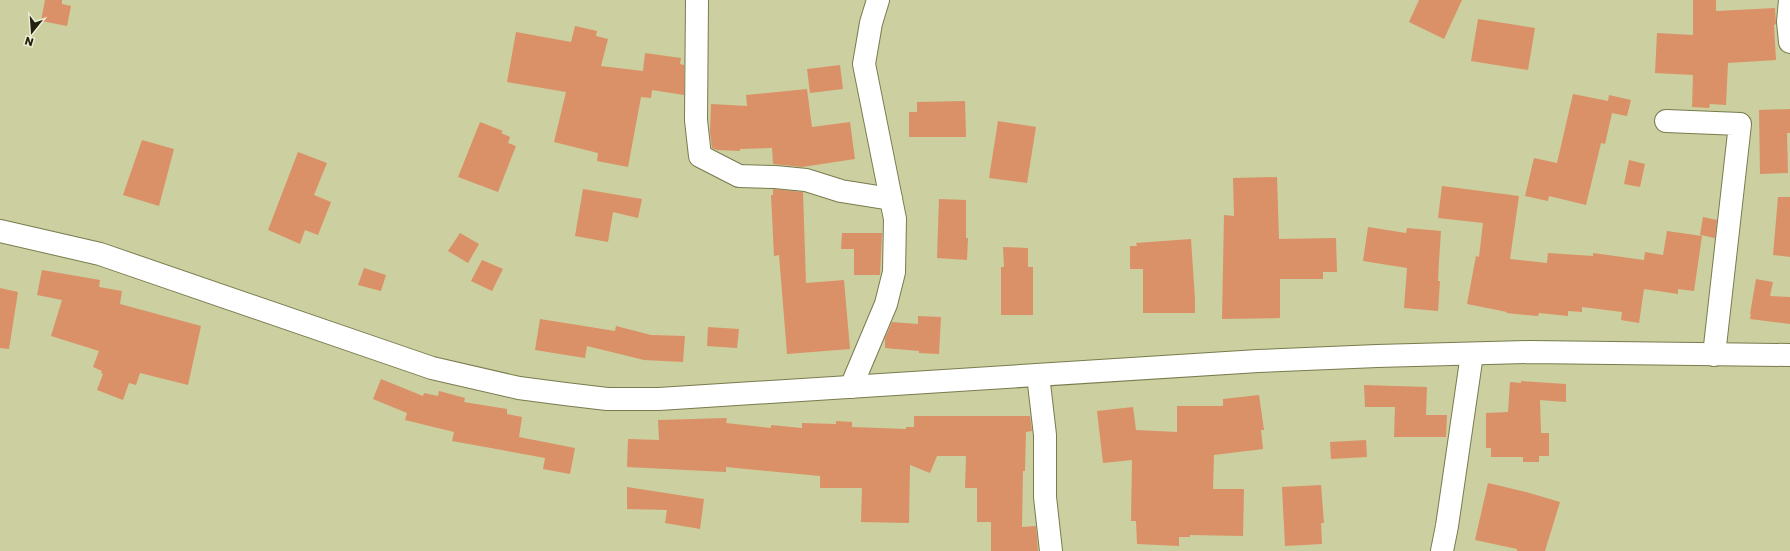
<svg xmlns="http://www.w3.org/2000/svg" width="1790" height="551" font-family="Poppins,sans-serif">
	<style>
		.building { fill: #da9167 }
		.lines { fill: none; stroke-linecap: round; stroke-linejoin: round }
		.street-casing { stroke: #797b4e; stroke-width: 24 }
		.secondary-casing { stroke: #797b4e; stroke-width: 24 }
		.street { stroke: #fff; stroke-width: 22 }
		.secondary { stroke: #fff; stroke-width: 22 }
	</style>
	<rect width="100%" height="100%" fill="#cccf9f"/>
	<g class="building">
		<polygon points="45,0 62,0 62,4 71,6 67,26 41,21"/>
		<polygon points="1419,0 1462,0 1444,39 1409,22"/>
		<polygon points="1693,0 1716,0 1716,11 1775,8 1776,24 1774,25 1776,60 1728,63 1726,105 1710,104 1709,108 1692,107 1693,75 1655,73 1657,33 1693,35"/>
		<polygon points="1478,19 1535,28 1528,70 1471,61"/>
		<polygon points="575,26 597,31 596,36 608,39 601,66 643,71 645,53 681,58 680,64 684,65 684,95 652,90 651,98 641,97 628,167 597,161 598,153 554,142 566,92 507,82 516,32 571,42"/>
		<polygon points="840,65 843,89 810,93 807,69"/>
		<polygon points="807,89 812,127 850,122 855,159 802,167 773,164 772,148 740,149 740,151 717,150 712,148 710,132 711,104 747,106 746,95"/>
		<polygon points="1573,94 1608,101 1609,95 1631,100 1627,116 1612,113 1605,144 1601,143 1586,205 1549,196 1548,201 1525,196 1534,158 1557,163"/>
		<polygon points="965,101 966,137 909,137 909,112 917,112 917,102"/>
		<polygon points="1790,109 1790,133 1787,133 1788,173 1760,174 1759,110"/>
		<polygon points="998,121 1036,127 1027,183 989,178"/>
		<polygon points="480,122 503,131 501,133 510,137 508,143 516,146 498,192 458,177"/>
		<polygon points="142,140 174,149 159,206 123,195"/>
		<polygon points="298,152 327,163 314,195 331,202 318,235 305,230 300,244 268,230"/>
		<polygon points="1629,160 1645,164 1640,187 1624,184"/>
		<polygon points="1277,177 1279,239 1336,238 1337,272 1323,272 1323,279 1280,279 1280,318 1222,319 1224,215 1234,216 1233,178"/>
		<polygon points="1442,186 1519,196 1510,259 1547,263 1548,253 1593,256 1593,253 1644,260 1645,252 1663,255 1667,231 1702,236 1694,291 1678,289 1678,294 1644,289 1639,323 1621,320 1622,312 1582,307 1582,312 1568,311 1568,316 1539,313 1538,316 1506,313 1507,312 1467,304 1476,256 1479,257 1483,223 1438,218"/>
		<polygon points="583,189 642,199 638,218 613,212 608,242 575,236"/>
		<polygon points="773,189 803,192 806,283 844,280 850,349 787,354 779,255 774,256 771,195 773,195"/>
		<polygon points="1778,197 1790,197 1790,257 1773,255"/>
		<polygon points="939,199 966,200 966,238 968,238 967,260 937,258"/>
		<polygon points="1703,217 1717,220 1715,238 1700,235"/>
		<polygon points="1368,227 1406,233 1407,228 1441,231 1439,261 1438,281 1440,281 1438,311 1404,308 1407,268 1363,261"/>
		<polygon points="460,233 479,244 468,263 448,251"/>
		<polygon points="842,233 882,233 880,275 854,275 854,249 841,249"/>
		<polygon points="1191,239 1195,299 1195,313 1143,313 1143,269 1130,269 1130,246 1137,246 1136,243"/>
		<polygon points="1003,247 1028,248 1028,267 1033,267 1033,315 1001,315 1001,267 1004,267"/>
		<polygon points="482,260 503,269 492,291 471,281"/>
		<polygon points="364,268 386,275 381,291 358,285"/>
		<polygon points="42,270 100,280 99,287 122,291 120,304 201,326 188,385 140,373 136,385 129,383 123,400 97,390 103,374 101,373 102,371 93,367 99,351 51,336 62,300 37,295"/>
		<polygon points="1756,279 1773,282 1770,296 1790,297 1790,324 1750,319 1751,314 1750,314"/>
		<polygon points="0,288 18,292 9,349 0,348"/>
		<polygon points="918,316 941,317 939,354 919,353 919,351 885,348 885,338 892,322 918,324"/>
		<polygon points="540,319 615,331 616,326 651,335 685,336 683,362 644,360 587,346 585,358 535,350"/>
		<polygon points="708,327 739,329 737,348 707,346"/>
		<polygon points="381,379 423,396 424,393 438,396 439,391 465,398 464,402 507,409 507,414 522,417 519,437 575,448 570,474 543,469 545,458 452,441 454,432 405,420 407,413 373,399"/>
		<polygon points="1521,381 1566,384 1566,402 1540,400 1541,433 1549,433 1549,456 1539,456 1539,462 1523,462 1523,457 1491,457 1491,448 1486,448 1486,413 1508,412 1510,382 1521,383"/>
		<polygon points="1364,385 1427,387 1426,415 1447,415 1446,437 1394,437 1395,407 1365,407"/>
		<polygon points="1259,395 1264,430 1261,430 1263,449 1214,455 1213,489 1244,489 1243,536 1190,535 1190,537 1179,537 1179,546 1137,544 1136,521 1131,521 1132,460 1103,463 1097,411 1133,407 1136,430 1177,432 1177,406 1223,406 1223,399"/>
		<polygon points="914,416 1030,416 1032,431 1026,432 1025,471 1023,471 1022,527 1036,526 1038,551 991,551 991,522 977,522 977,488 965,488 966,456 937,456 930,473 910,465 909,523 861,522 862,488 820,488 820,476 726,467 726,472 627,467 628,439 659,440 658,420 727,418 726,423 771,428 771,425 802,428 802,423 836,424 836,421 852,422 852,427 906,429 906,427 914,427"/>
		<polygon points="1366,440 1367,457 1331,459 1330,442"/>
		<polygon points="1488,483 1526,492 1560,502 1545,551 1517,551 1517,549 1475,540"/>
		<polygon points="1321,485 1324,523 1321,523 1322,544 1285,546 1282,487"/>
		<polygon points="627,487 704,499 700,529 665,523 667,510 627,509"/>
	</g>
	<g class="lines">
		<defs>
			<g id="street">
				<polyline points="697,0 696,120 700,156 739,176 775,177 806,180 841,191 891,199"/>
				<polyline points="1790,0 1788,22 1790,42"/>
				<polyline points="1666,121 1740,124 1714,355"/>
				<polyline points="1038,375 1045,435 1045,497 1051,551"/>
				<polyline points="851,387 886,304 894,272 895,219 864,64 871,23 878,0"/>
				<polyline points="1442,551 1447,526 1472,354"/>
			</g>
			<polyline id="secondary" points="0,231 100,254 432,368 519,388 565,394 607,399 659,399 1258,361 1377,356 1529,352 1790,355"/>
		</defs>
		<use href="#street" class="street-casing"/>
		<use href="#secondary" class="secondary-casing"/>
		<use href="#street" class="street"/>
		<use href="#secondary" class="secondary"/>
	</g>
	<g transform="translate(32 32) rotate(197)" stroke="#ecedd5" stroke-width="3" paint-order="stroke">
	<path d="M0-3L7 15L0 10L-7 15Z" fill="#20210e"/>
	<text y="-6" font-size="11" font-weight="bold" text-anchor="middle" fill="#20210e">N</text>
	</g>
</svg>
